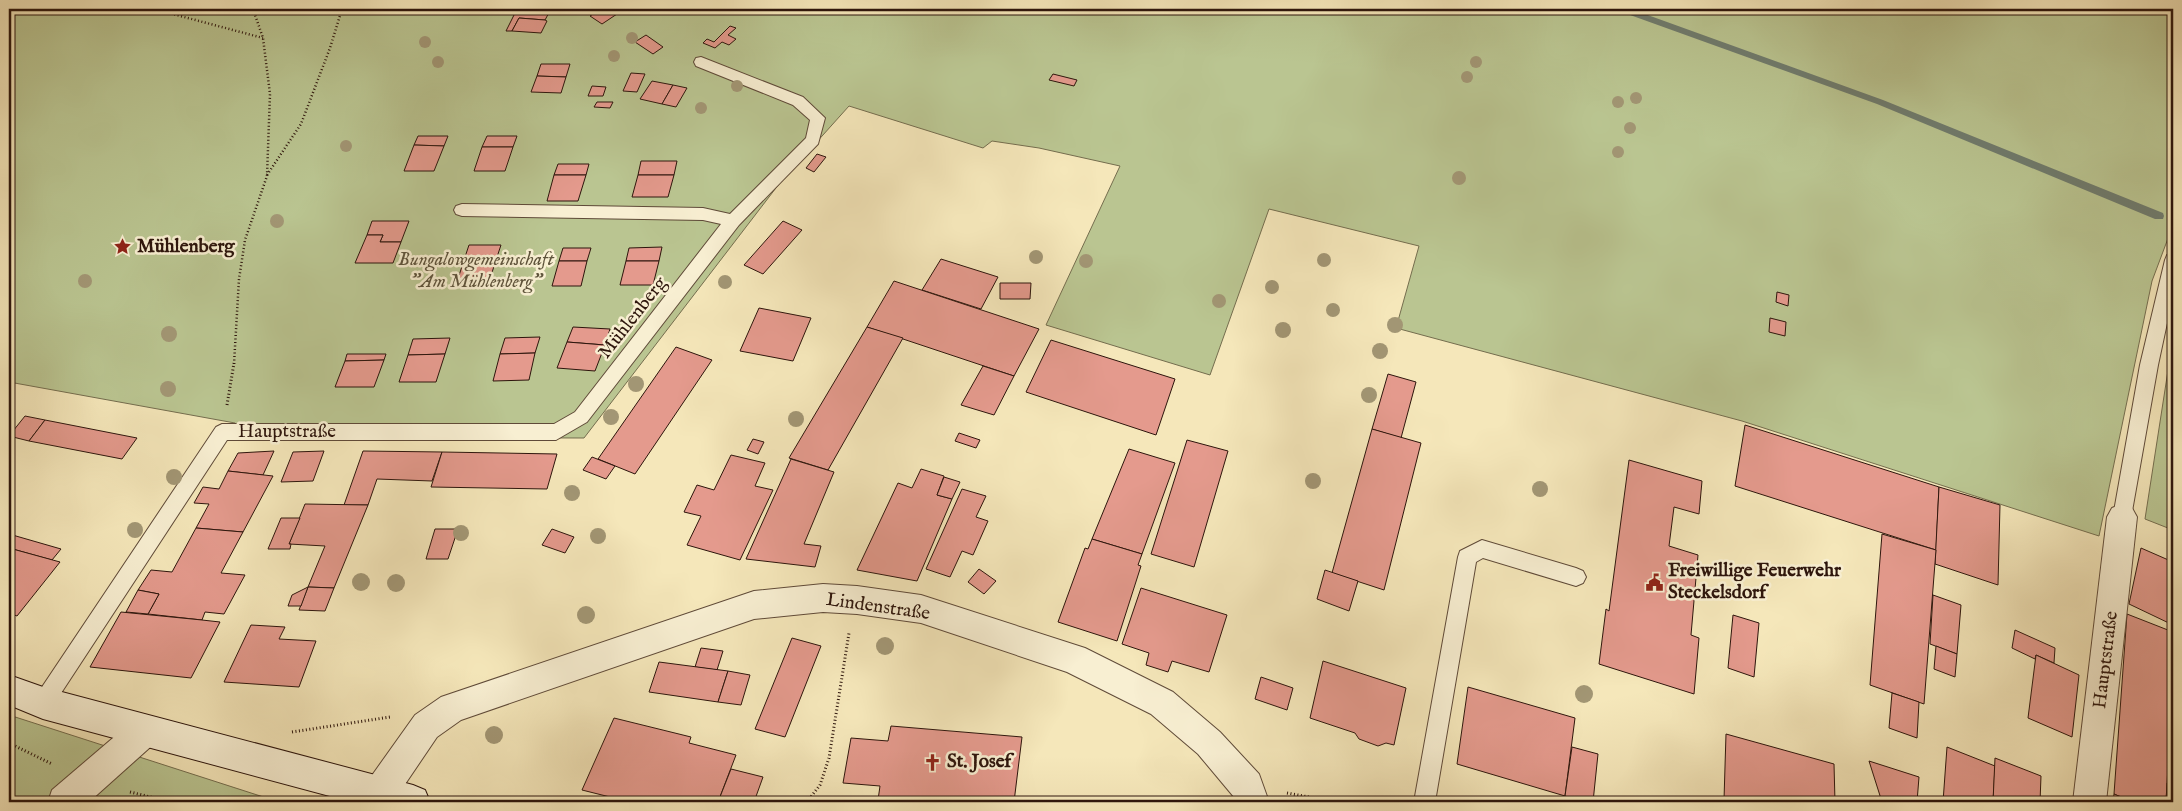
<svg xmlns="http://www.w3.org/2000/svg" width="2182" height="811" font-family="'IM FELL English',serif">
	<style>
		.green { fill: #bac591; stroke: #746d4e }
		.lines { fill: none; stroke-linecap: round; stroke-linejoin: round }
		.stream { fill: #707c6e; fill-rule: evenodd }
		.building { fill: #e49a8d; stroke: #2d150c }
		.lane-casing { stroke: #5f4a38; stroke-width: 2 }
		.street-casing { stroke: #5f4a38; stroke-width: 2 }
		.secondary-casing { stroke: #2d150c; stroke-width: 2 }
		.path-far1 { stroke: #2d150c; stroke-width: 2.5; stroke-dasharray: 1 2.5; stroke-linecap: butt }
		.path { stroke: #2d150c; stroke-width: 3; stroke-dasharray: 1 2.5; stroke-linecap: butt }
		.lane { fill: #f8efd2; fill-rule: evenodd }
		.street { fill: #f8efd2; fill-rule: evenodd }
		.secondary { fill: #f8efd2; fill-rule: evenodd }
		.tree { fill: #a29674 }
		.labels { text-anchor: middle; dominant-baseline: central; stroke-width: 5; stroke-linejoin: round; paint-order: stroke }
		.poi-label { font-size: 19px; font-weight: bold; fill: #2d150c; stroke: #f8efd2; text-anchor: start }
		.park-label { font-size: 19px; font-style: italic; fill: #5e533b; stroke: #f8efd2 }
		.street-label { font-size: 19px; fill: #2d150c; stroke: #f8efd2 }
	</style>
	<rect width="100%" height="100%" fill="#f5e7ba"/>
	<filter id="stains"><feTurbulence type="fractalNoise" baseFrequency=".004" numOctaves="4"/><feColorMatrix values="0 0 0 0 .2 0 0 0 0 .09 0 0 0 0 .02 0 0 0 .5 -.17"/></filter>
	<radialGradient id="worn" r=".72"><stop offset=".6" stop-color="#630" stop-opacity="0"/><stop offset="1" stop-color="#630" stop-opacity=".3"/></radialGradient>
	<g class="green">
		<polygon points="9,9 2173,9 2173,225 2152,281 2099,536 1742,421 1396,328 1419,246 1269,209 1210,375 1046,325 1120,166 1039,148 992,141 983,148 849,106 779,184 584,438 231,437 235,423 9,382"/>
		<polygon points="2173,338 2173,530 2145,519"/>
		<polygon points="9,715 279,802 9,802"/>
	</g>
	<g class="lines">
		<polygon class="stream" points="1618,9 1631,9 1883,100 2163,213 2164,216 2163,219 2155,219 1877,104 1619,11"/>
	</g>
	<g class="building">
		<polygon points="517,9 551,9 545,20 519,18 512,31 506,31"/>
		<polygon points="601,9 615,9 620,12 602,24 590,16"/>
		<polygon points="519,18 545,20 547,21 541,33 512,31"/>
		<polygon points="730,26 736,28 728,35 736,39 729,45 722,42 715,48 703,43 707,39 714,42"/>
		<polygon points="646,35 663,47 653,54 635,42"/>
		<polygon points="541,64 570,64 566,77 537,76"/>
		<polygon points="631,73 645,74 637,92 623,91"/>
		<polygon points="1053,74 1077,80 1074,86 1049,80"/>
		<polygon points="537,76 566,77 561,93 531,92"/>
		<polygon points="652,81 673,85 662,104 640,99"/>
		<polygon points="673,85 687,88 676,107 662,104"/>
		<polygon points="592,86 606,87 603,96 588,96"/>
		<polygon points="597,102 613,102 610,108 594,107"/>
		<polygon points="418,136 448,136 444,146 414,145"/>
		<polygon points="487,136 517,136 513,147 482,147"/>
		<polygon points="414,145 444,146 434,171 404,171"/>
		<polygon points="482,147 513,147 505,171 474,171"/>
		<polygon points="817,154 826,157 814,172 806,168"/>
		<polygon points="641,161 677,161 674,175 638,175"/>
		<polygon points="558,164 589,164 586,175 554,175"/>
		<polygon points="554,175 586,175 578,201 547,201"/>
		<polygon points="638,175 674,175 668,197 632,197"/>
		<polygon points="372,221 409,221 401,242 380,242 383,235 367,235"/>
		<polygon points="783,221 802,230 763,274 744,265"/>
		<polygon points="367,235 383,235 380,242 401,242 393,263 355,263"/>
		<polygon points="469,245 501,245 496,260 464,260"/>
		<polygon points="662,247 659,261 626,261 629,248"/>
		<polygon points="563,248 591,248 587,261 559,261"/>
		<polygon points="941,259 998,277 981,309 922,290"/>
		<polygon points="464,260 496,260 488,285 456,285"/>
		<polygon points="559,261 587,261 581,286 552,286"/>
		<polygon points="626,261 659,261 653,285 620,285"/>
		<polygon points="894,281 1039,329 1014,376 867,327"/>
		<polygon points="1000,283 1031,283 1030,299 1000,299"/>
		<polygon points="1777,292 1789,295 1788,306 1776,302"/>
		<polygon points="759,308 811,318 793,361 740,351"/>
		<polygon points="1770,318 1786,322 1785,336 1769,332"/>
		<polygon points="573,327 610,329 605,345 567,342"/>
		<polygon points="867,327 903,338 828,470 789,458"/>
		<polygon points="540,337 535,353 500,354 505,338"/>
		<polygon points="450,338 445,354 408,355 413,339"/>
		<polygon points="1051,340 1175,379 1156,435 1026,392"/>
		<polygon points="567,342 605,345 595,371 557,368"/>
		<polygon points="676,347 712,360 635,474 598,459"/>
		<polygon points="535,353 529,380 493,381 500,354"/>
		<polygon points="347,354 386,354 384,360 345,361"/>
		<polygon points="445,354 436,382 399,382 408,355"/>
		<polygon points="384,360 374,387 335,387 345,361"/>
		<polygon points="983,366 1014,376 994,415 961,405"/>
		<polygon points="1388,374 1416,382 1401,438 1372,429"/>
		<polygon points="25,416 45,420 29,441 9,436"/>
		<polygon points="45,420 137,438 122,459 29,441"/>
		<polygon points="1745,425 1939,487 1936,550 1735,486"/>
		<polygon points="1372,429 1421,443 1384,590 1332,573"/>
		<polygon points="959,433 980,440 976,448 955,441"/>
		<polygon points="753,439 764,442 758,454 747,450"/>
		<polygon points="1187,440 1228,451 1194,567 1151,554"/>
		<polygon points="1129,449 1175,463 1142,554 1092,539"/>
		<polygon points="274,451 263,475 228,471 238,453"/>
		<polygon points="324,451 313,481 281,482 293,452"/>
		<polygon points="363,451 442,452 432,481 377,479 368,505 344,505"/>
		<polygon points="442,452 557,454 547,489 431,487"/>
		<polygon points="731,455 765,463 755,486 773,490 740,560 687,545 701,516 684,512 697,485 714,490"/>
		<polygon points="592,457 615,466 606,479 583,470"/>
		<polygon points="791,459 834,472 804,544 821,546 815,567 746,559"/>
		<polygon points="1629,460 1702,481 1699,514 1674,507 1669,546 1698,555 1691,635 1699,638 1694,694 1599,664 1606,609 1609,611"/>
		<polygon points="921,469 944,476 937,495 952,499 917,581 857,570 898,483 912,488"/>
		<polygon points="228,471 273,476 243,532 196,528 209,504 194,503 203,487 219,489"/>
		<polygon points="944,477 960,482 952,499 937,495"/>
		<polygon points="1939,487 2000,505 1998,585 1935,564"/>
		<polygon points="962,489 986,496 976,517 988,521 973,555 962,551 950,577 926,569"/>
		<polygon points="305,504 368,505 334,588 308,587 325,546 289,544"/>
		<polygon points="281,518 300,518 289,544 291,544 290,549 268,549"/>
		<polygon points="196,528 243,532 221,573 245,575 224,614 205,612 202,620 148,614 159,594 138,590 151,570 172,572"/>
		<polygon points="435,529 458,529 448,559 426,559"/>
		<polygon points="552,529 574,537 565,553 542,545"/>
		<polygon points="9,534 61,549 52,560 9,548"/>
		<polygon points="1882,534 1936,550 1924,704 1870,685"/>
		<polygon points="1092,539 1142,554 1138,565 1141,566 1117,641 1058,622 1085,548 1088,549"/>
		<polygon points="9,548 60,562 17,616 9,613"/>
		<polygon points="2141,548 2173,562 2173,625 2129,604"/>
		<polygon points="979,569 996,581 984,594 968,582"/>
		<polygon points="1325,570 1358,581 1349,611 1317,599"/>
		<polygon points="308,587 334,588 325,611 299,610"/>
		<polygon points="308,587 301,606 288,606 292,595"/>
		<polygon points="1141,588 1227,615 1209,672 1172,661 1168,672 1146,665 1149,653 1122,644"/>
		<polygon points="138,590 159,594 148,614 126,612"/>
		<polygon points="1933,595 1961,605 1957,654 1930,644"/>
		<polygon points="121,612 202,620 220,622 191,678 90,667"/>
		<polygon points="2127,614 2173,632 2173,677 2166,802 2133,802 2114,794"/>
		<polygon points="1733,615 1759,623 1754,677 1728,668"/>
		<polygon points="251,625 285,627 279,639 316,641 299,687 224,682"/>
		<polygon points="2015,630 2055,648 2054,663 2036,655 2035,659 2012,648"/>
		<polygon points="792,638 821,646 785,737 755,729"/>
		<polygon points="1936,646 1957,654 1955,677 1934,669"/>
		<polygon points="701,648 723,651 717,670 695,667"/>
		<polygon points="2036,655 2079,675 2072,737 2028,718"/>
		<polygon points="1323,661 1406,688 1394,745 1386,743 1378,746 1359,739 1355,733 1310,718"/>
		<polygon points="659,662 728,671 718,702 649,692"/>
		<polygon points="728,671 750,675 741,705 718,702"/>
		<polygon points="1261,677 1293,688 1287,710 1255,699"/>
		<polygon points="1468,687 1575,718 1565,796 1457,764"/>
		<polygon points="1892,693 1919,702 1917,738 1889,728"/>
		<polygon points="614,718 691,737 689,743 736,755 718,802 630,802 582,790"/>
		<polygon points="891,726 1022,737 1014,802 907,802 878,800 880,786 843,783 851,738 888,741"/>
		<polygon points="1726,734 1834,764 1835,802 1733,802 1724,800"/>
		<polygon points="1572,747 1598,754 1593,802 1586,802 1565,796"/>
		<polygon points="1947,747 1995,766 1993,802 1943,802"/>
		<polygon points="1995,758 2041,776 2040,802 1993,802"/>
		<polygon points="1869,761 1919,777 1917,802 1882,802"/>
		<polygon points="731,769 763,777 754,802 718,802"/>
		<polygon points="2167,783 2173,785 2173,802 2166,802"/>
		<polygon points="2114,794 2133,802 2113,802"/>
	</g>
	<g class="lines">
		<defs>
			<g id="lane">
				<polygon points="701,57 803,97 825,118 818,144 739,225 587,422 556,440 227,440 50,710 43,713 36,710 33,703 36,696 216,427 222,424 554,424 575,412 721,224 703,220 462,216 456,214 454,210 456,206 462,204 703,208 730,214 806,138 810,120 793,105 696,66 694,62 696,58"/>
				<polygon points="2173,254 2173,295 2158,365 2131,517 2129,523 2122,525 2115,523 2113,517 2140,365 2165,260 2167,255"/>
				<polygon points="1482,540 1576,568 1583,571 1586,577 1583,583 1576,586 1483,558 1476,562 1435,802 1414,802 1458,557 1460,551"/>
			</g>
			<g id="street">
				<polygon points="2122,504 2132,508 2137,517 2106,802 2073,802 2107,517 2112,508"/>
				<polygon points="823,584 857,586 921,595 1085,648 1173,692 1220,732 1259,774 1269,802 1237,802 1234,797 1198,754 1151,714 1067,672 921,623 857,614 823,612 754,619 461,720 437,737 393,802 367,802 364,793 368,781 415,715 441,697 754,591"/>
				<polygon points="145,715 156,720 161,731 156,742 89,802 48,802 52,790 134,720"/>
			</g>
			<polygon id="secondary" points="9,675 43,687 413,785 425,790 430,802 352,802 43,719 9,705"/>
		</defs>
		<use href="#lane" class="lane-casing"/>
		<use href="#street" class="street-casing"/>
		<use href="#secondary" class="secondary-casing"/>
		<g class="path-far1">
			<polyline points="154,9 263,38"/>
			<polyline points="267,175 301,124 330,48 342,9"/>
			<polyline points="234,364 239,279 245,240 267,176 270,94 263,38 253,9"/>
		</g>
		<g class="path">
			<polyline points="227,405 234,363"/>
			<polyline points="292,732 390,717"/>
			<polyline points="9,743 52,764"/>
			<polyline points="130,792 171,802"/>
			<polyline points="1287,793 1336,802"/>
			<polyline points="807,802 820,785 829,758 849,633"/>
		</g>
		<use href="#lane" class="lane"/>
		<use href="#street" class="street"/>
		<use href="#secondary" class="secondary"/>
	</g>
	<g class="tree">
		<circle cx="632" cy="38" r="6"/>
		<circle cx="425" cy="42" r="6"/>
		<circle cx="614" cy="56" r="6"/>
		<circle cx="438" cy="62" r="6"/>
		<circle cx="1476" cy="62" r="6"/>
		<circle cx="1467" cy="77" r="6"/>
		<circle cx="737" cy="86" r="6"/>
		<circle cx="1636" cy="98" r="6"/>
		<circle cx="1618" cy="102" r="6"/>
		<circle cx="701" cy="108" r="6"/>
		<circle cx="1630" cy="128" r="6"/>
		<circle cx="346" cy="146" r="6"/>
		<circle cx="1618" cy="152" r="6"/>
		<circle cx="1459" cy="178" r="7"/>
		<circle cx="277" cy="221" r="7"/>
		<circle cx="1036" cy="257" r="7"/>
		<circle cx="1324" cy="260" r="7"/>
		<circle cx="1086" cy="261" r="7"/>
		<circle cx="85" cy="281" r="7"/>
		<circle cx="725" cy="282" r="7"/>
		<circle cx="1272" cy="287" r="7"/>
		<circle cx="1219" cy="301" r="7"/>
		<circle cx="1333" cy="310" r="7"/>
		<circle cx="1395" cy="325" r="8"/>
		<circle cx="1283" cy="330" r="8"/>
		<circle cx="169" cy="334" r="8"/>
		<circle cx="1380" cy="351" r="8"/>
		<circle cx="636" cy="384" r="8"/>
		<circle cx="168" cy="389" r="8"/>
		<circle cx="1369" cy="395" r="8"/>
		<circle cx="611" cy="417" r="8"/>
		<circle cx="796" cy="419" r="8"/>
		<circle cx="174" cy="477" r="8"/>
		<circle cx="1313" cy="481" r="8"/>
		<circle cx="1540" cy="489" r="8"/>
		<circle cx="572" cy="493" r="8"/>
		<circle cx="135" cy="530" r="8"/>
		<circle cx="461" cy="533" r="8"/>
		<circle cx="598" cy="536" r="8"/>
		<circle cx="361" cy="582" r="9"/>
		<circle cx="396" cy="583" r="9"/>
		<circle cx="586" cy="615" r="9"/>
		<circle cx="885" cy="646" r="9"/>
		<circle cx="1584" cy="694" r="9"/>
		<circle cx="494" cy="735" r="9"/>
	</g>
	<defs>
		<symbol id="sight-bare" viewBox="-9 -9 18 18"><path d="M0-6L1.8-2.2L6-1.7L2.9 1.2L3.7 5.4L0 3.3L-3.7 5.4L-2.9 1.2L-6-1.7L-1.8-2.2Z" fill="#8f2418" stroke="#f8efd2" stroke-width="2.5" paint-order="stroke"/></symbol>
		<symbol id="civic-bare" viewBox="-9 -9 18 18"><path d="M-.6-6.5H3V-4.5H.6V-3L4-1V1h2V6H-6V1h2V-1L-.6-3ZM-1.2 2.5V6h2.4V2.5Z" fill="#8f2418" stroke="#f8efd2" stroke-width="2.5" paint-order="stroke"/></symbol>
		<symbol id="church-bare" viewBox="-9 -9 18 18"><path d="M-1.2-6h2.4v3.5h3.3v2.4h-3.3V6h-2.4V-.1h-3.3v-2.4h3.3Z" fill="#8f2418" stroke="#f8efd2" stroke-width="2.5" paint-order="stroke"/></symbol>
	</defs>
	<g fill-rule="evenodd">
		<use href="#sight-bare" x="110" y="234" width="25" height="25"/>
		<use href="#civic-bare" x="1642" y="570" width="25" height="25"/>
		<use href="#church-bare" x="920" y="750" width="25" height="25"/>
	</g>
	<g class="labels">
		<g class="poi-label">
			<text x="137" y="247">Mühlenberg</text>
			<text x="1668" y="571">Freiwillige Feuerwehr<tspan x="1668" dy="22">Steckelsdorf</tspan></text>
			<text x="947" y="762">St. Josef</text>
		</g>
		<g class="park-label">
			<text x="476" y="260">Bungalowgemeinschaft<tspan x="476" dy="22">"Am Mühlenberg"</tspan></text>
		</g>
		<g class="street-label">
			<text transform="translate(633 318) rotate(-52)">Mühlenberg</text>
			<text x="287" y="432">Hauptstraße</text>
			<text transform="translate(878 607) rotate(8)">Lindenstraße</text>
			<text transform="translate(2106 660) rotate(-83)">Hauptstraße</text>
		</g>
	</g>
	<rect width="2182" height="811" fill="none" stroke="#f5e7ba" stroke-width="30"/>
	<rect x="10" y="10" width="2162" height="791" fill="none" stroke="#2d150c" stroke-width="2.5"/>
	<rect x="15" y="15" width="2152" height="781" fill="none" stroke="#2d150c"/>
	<rect width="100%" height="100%" filter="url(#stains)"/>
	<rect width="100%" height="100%" fill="url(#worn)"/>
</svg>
